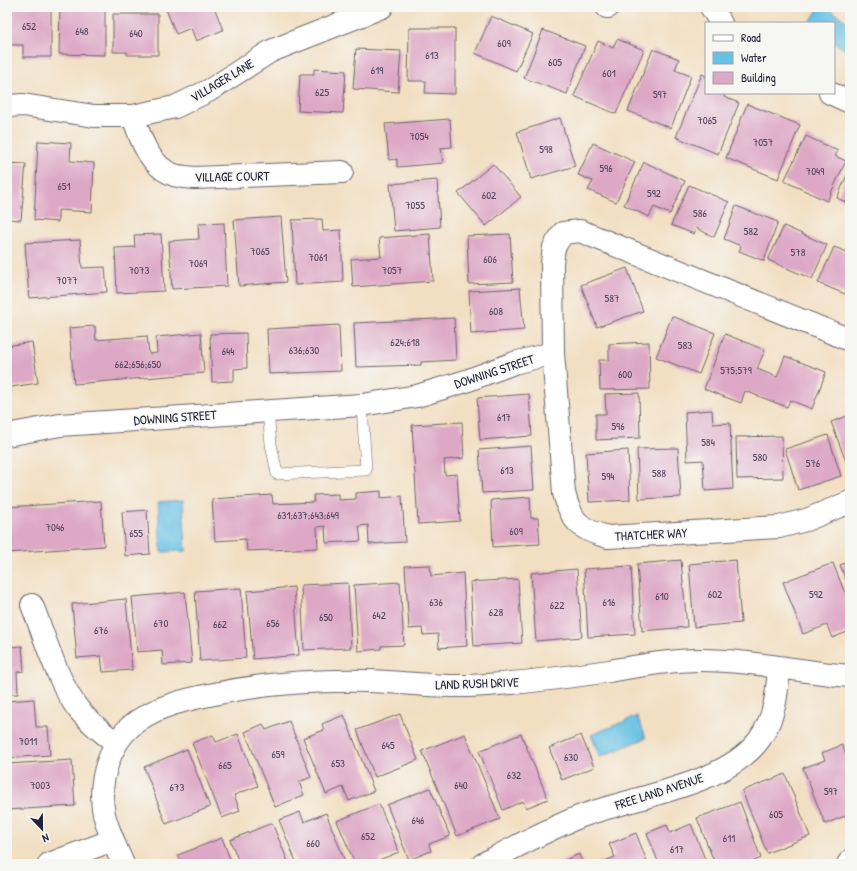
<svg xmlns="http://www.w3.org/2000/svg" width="857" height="871" font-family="'Patrick Hand',sans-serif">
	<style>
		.water { fill: #67c1e5; stroke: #447290 }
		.building { fill: #dda8c6 }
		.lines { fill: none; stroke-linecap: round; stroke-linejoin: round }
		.service-casing { stroke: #6b646a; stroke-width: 12 }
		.minor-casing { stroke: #6b646a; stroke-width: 24 }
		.service { stroke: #fff; stroke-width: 11 }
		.minor { stroke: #fff; stroke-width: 22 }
		.labels { text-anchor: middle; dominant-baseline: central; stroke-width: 3.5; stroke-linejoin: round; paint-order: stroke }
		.number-label { font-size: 11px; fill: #51445e }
		.street-label { font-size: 13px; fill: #22223b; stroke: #f6f6f2 }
	</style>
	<rect width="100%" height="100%" fill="#f6f6f2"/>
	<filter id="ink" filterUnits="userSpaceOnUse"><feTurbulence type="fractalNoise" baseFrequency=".025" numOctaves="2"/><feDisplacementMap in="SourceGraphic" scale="8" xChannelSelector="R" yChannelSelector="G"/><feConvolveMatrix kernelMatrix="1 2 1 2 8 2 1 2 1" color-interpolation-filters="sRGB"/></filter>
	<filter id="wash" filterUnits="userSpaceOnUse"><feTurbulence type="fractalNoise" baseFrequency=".012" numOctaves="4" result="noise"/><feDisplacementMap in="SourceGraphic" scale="16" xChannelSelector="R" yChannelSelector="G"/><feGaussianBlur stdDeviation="0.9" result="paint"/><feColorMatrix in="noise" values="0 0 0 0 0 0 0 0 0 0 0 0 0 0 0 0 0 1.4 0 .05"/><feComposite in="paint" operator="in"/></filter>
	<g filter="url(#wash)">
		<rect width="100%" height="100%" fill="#f2dfc2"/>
		<g class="water">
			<polygon points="820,7 827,7 850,24 850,48 847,51 834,42 834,23 809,23"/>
			<polygon points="183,500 186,551 161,552 158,502"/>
			<polygon points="637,716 646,738 600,757 591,735"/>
		</g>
		<g id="blocks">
			<g class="building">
				<polygon points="7,7 51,7 51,57 23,57 23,45 7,45"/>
				<polygon points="60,7 105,7 105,55 59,54"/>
				<polygon points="165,7 214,7 223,30 196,41 191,28 176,34"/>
				<polygon points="113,14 158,14 158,55 127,55 127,52 113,52"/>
				<polygon points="491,16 533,34 516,71 475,53"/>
				<polygon points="409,28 455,28 455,94 425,93 426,81 408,81"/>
				<polygon points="543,30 585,46 567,94 524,78"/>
				<polygon points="617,39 644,50 616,114 574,96 598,41 613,48"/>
				<polygon points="356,49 401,51 398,92 353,89"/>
				<polygon points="653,49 679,59 675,70 691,76 671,128 628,111"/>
				<polygon points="314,69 346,71 343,113 298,111 300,74 314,74"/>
				<polygon points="702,74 706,76 706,93 725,93 724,97 739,103 718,154 676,137"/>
				<polygon points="747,104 800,125 778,179 726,158"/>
				<polygon points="560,118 575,166 531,179 517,132"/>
				<polygon points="450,119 452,147 441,148 443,163 397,167 397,159 389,160 385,124"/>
				<polygon points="806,136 838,151 835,156 846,161 827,201 784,181"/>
				<polygon points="38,141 71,143 70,161 94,163 92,212 58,210 58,222 34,220"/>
				<polygon points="593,143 635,162 616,202 588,190 593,181 578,175"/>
				<polygon points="644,162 685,181 670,214 654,207 649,217 624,205"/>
				<polygon points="7,163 26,164 21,220 7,219"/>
				<polygon points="493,164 521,197 486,226 458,193"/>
				<polygon points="850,168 850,204 837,198"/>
				<polygon points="437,180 440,227 394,231 390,184"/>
				<polygon points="689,185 729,202 714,237 696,228 694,234 671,225"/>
				<polygon points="736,206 778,222 764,261 739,251 741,246 724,239"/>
				<polygon points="281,217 286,282 239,286 234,220"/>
				<polygon points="322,219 323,231 341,230 343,282 295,285 292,220"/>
				<polygon points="224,223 227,286 172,289 169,241 199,239 198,224"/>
				<polygon points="784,226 827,245 812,279 768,260"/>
				<polygon points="161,234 164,291 117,293 115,248 135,247 134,235"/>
				<polygon points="430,234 433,281 353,287 351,259 381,257 379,238"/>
				<polygon points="510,234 513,282 469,284 467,236"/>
				<polygon points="80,240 82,268 105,267 107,292 29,298 25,243"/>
				<polygon points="834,247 850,253 850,296 818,283"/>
				<polygon points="627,268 643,311 597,327 581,285"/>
				<polygon points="520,288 524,330 471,334 469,291"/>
				<polygon points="672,316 715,333 699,374 656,357"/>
				<polygon points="454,318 456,360 421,362 421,365 356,367 354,323"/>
				<polygon points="339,325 341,371 269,374 267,329"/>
				<polygon points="95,326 96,340 147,336 149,354 157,353 156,337 201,333 204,373 74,384 69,328"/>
				<polygon points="246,333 247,368 234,369 234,381 212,382 210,334"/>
				<polygon points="725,334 765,350 757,369 777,377 785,356 826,372 812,409 790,400 787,407 745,391 741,403 704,389"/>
				<polygon points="32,342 38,383 11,387 11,392 7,392 7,346"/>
				<polygon points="649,342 650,389 600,390 599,360 609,360 609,344"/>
				<polygon points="639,393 640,438 596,440 596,414 606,414 605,394"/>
				<polygon points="529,394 532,436 480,440 477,398"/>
				<polygon points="712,410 713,424 730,423 733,489 705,491 703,460 687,461 685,412"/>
				<polygon points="850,415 850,463 847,464 831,422"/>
				<polygon points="462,422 464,458 444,460 445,475 457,474 460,521 418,524 412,425"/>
				<polygon points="828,435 841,476 798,490 785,449"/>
				<polygon points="782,436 783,478 737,479 736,437"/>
				<polygon points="531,446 534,490 482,493 479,450"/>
				<polygon points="678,448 681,497 639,499 637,449"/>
				<polygon points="628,450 630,500 589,502 586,453"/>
				<polygon points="381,491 381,498 402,496 405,542 369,544 368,525 359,526 361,541 326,543 325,526 317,527 318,548 247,551 246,539 215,541 212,499 272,495 273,504 314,502 313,495 338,494 338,500 356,499 356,493"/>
				<polygon points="530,497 531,518 538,518 540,544 493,547 491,500"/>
				<polygon points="101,501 104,546 7,553 7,507"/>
				<polygon points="147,510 150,554 125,556 122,512"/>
				<polygon points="681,560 687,627 642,631 637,564"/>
				<polygon points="736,560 741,623 694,627 689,564"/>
				<polygon points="850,561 850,590 840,565"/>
				<polygon points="833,563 850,606 850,631 832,638 827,625 803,634 783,582"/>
				<polygon points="430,565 431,576 463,573 467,646 439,648 438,634 423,635 422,628 409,629 405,566"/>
				<polygon points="631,566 635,634 588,637 584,569"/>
				<polygon points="577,569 582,637 536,641 531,573"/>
				<polygon points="518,579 522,643 474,646 470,582"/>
				<polygon points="400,582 404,645 381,646 381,649 358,651 354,585"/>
				<polygon points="348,583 351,648 304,650 301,585"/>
				<polygon points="294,587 299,655 253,659 247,591"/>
				<polygon points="241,588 246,658 200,661 195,591"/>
				<polygon points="185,592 192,663 163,665 162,650 137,652 132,597"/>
				<polygon points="126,599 132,670 103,672 101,656 77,658 72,604"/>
				<polygon points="22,646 24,671 17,672 18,694 7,694 7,647"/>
				<polygon points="34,699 36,727 48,727 50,755 7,758 7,701"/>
				<polygon points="400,714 418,760 375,777 357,730"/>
				<polygon points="344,715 374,791 349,801 343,787 326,794 303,738 324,730 322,724"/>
				<polygon points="289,721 311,777 299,782 304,795 275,807 245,732 263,724 266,730"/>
				<polygon points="238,734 258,786 234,795 240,811 222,818 192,743 213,735 216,742"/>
				<polygon points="465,734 500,819 457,836 422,751"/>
				<polygon points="521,734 548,799 526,808 523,801 503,810 479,751"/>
				<polygon points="581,735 594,767 562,780 549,748"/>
				<polygon points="842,745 850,765 850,814 825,824 803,768 825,760 822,753"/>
				<polygon points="187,749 210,807 166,824 144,767"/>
				<polygon points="72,760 75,806 7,810 7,764"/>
				<polygon points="785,774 810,836 767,853 742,791"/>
				<polygon points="430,788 450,836 429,844 431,851 409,860 387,805"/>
				<polygon points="740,802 761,858 747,864 715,864 697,818"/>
				<polygon points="379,804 399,852 379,860 380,864 355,864 337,821"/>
				<polygon points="300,812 304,822 326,813 346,864 297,864 279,820"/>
				<polygon points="272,823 289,864 240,864 230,840"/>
				<polygon points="691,824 707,864 659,864 647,833 667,825 670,833"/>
				<polygon points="636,833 648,864 597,864 615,857 609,844"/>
				<polygon points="222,838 232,864 182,864 178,855"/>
				<polygon points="579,854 583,864 556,864"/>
			</g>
		</g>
	</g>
	<g filter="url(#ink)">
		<use href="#blocks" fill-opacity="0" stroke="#6b646a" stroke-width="1"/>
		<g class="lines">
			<defs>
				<polyline id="service" points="268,412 271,444 277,474 366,470 362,405"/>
				<g id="minor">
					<polyline points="607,7 608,7"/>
					<polyline points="711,7 721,23"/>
					<polyline points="830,93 850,102"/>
					<polyline points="7,106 23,105 94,116 133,116 175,107 210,90 271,51 382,7"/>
					<path d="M133,116C140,138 149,166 174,175C180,177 188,177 195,178L342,172"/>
					<path d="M850,340L580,231L563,233L554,247L552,263L553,353L564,493C571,521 580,530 608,537L779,527L806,520L850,502"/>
					<polyline points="7,435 60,425 362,405 417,396 466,381 514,363 553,353"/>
					<path d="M32,605C44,635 59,686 79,710C90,723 103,733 116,743"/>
					<polyline points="49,864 113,840"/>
					<path d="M123,864C116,848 108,831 104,814C97,781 110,739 139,720C159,706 185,700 209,695C260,684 314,680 367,681C401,682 434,687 468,686C515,684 562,678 609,671C639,666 670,660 701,660C751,660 800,672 850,676"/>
					<path d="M483,864C515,847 546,830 579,817C631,797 725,786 759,740C775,718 777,694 779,668"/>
					<polyline points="848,864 850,861"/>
				</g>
			</defs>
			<use href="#service" class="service-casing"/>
			<use href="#minor" class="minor-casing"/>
			<use href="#service" class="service"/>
			<use href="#minor" class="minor"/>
		</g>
	</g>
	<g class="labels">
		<g class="number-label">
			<text x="29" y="26">652</text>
			<text x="82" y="31">648</text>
			<text x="136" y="33">640</text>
			<text x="504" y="43">609</text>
			<text x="432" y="55">613</text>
			<text x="555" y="62">605</text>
			<text x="377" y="70">619</text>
			<text x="609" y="73">601</text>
			<text x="322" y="92">625</text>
			<text x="660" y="94">597</text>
			<text x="707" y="120">7065</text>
			<text x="419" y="136">7054</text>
			<text x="763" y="142">7057</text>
			<text x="546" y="149">598</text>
			<text x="606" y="168">596</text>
			<text x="815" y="171">7049</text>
			<text x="64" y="186">651</text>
			<text x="654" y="193">592</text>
			<text x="489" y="195">602</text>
			<text x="415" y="205">7055</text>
			<text x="700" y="213">586</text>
			<text x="751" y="231">582</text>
			<text x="260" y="251">7065</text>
			<text x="798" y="252">578</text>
			<text x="318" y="257">7061</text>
			<text x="490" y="259">606</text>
			<text x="198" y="263">7069</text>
			<text x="139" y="270">7073</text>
			<text x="392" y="270">7057</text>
			<text x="67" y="280">7077</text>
			<text x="612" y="298">587</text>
			<text x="496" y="311">608</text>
			<text x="405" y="342">624;618</text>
			<text x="685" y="345">583</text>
			<text x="304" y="350">636;630</text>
			<text x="228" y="351">644</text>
			<text x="138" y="364">662;656;650</text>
			<text x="736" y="370">575;579</text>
			<text x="625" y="374">600</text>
			<text x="504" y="417">617</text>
			<text x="618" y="426">596</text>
			<text x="708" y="442">584</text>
			<text x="760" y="457">580</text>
			<text x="813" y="463">576</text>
			<text x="507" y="470">613</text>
			<text x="659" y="473">588</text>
			<text x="608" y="476">594</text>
			<text x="308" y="515">631;637;643;649</text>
			<text x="55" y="527">7046</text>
			<text x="516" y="531">609</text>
			<text x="136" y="533">655</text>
			<text x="715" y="594">602</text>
			<text x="816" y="594">592</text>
			<text x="662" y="596">610</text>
			<text x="436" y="602">636</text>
			<text x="609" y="602">616</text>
			<text x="557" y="605">622</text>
			<text x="496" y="612">628</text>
			<text x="379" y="615">642</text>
			<text x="326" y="617">650</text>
			<text x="161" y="623">670</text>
			<text x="273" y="623">656</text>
			<text x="220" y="624">662</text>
			<text x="101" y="630">676</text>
			<text x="28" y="741">7011</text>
			<text x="388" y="745">645</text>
			<text x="278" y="754">659</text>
			<text x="571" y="757">630</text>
			<text x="338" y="763">653</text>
			<text x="225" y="765">665</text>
			<text x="514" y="775">632</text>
			<text x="40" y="785">7003</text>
			<text x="461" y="785">640</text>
			<text x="177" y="787">673</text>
			<text x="831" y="791">597</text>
			<text x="776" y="814">605</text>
			<text x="418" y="820">646</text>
			<text x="368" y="836">652</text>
			<text x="729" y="838">611</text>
			<text x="313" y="843">660</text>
			<text x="677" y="849">617</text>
		</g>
		<g class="street-label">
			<text transform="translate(222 80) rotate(-31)">VILLAGER LANE</text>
			<text transform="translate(232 176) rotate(-1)">VILLAGE COURT</text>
			<text transform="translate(494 371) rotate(-18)">DOWNING STREET</text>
			<text transform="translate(175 417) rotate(-4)">DOWNING STREET</text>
			<text transform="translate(651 534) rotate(-3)">THATCHER WAY</text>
			<text transform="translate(477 683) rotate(-2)">LAND RUSH DRIVE</text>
			<text transform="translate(659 791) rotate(-18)">FREE LAND AVENUE</text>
		</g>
	</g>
	<rect width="857" height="871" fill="none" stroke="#f6f6f2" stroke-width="24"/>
	<rect x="705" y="22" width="130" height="72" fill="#f6f6f2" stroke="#a1a1a9"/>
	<rect x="713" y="35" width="20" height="6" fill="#ffffff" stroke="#a1a1a9"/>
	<text x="741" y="42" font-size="12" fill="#22223b">Road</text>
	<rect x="713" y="52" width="20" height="12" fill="#67c1e5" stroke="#a1a1a9"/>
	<text x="741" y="62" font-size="12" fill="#22223b">Water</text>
	<rect x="713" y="72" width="20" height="12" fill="#dda8c6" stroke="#a1a1a9"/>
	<text x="741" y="82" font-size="12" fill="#22223b">Building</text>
	<g transform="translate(42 829) rotate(158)" stroke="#f6f6f2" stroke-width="3" paint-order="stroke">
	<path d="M0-3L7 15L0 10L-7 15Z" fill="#22223b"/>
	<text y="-6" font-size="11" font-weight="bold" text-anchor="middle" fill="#22223b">N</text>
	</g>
</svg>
